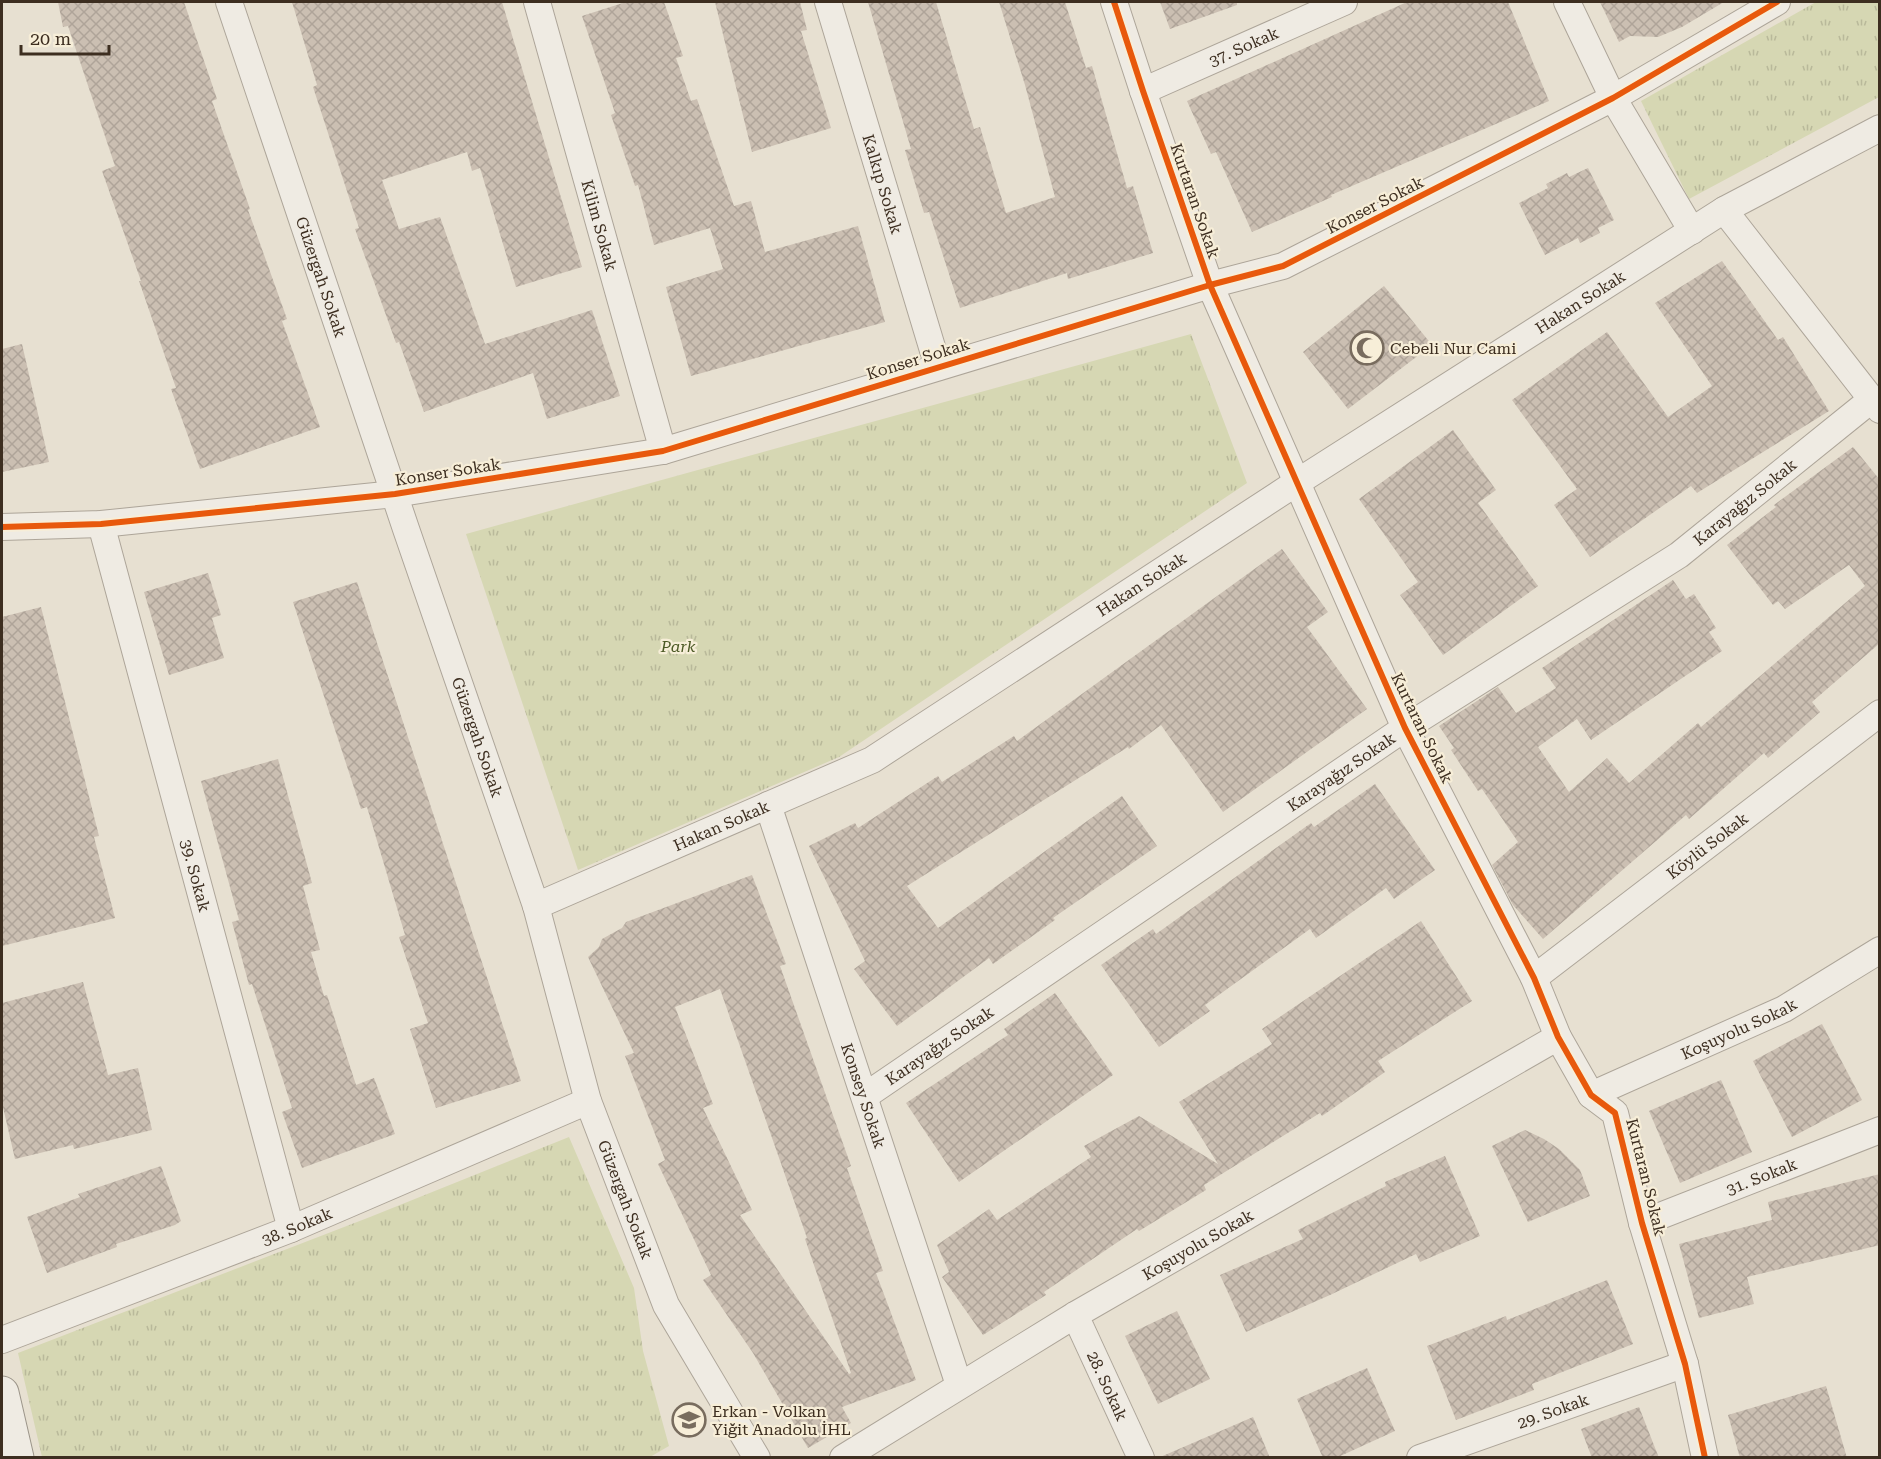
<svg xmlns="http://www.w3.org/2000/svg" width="1881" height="1459" font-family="'Roboto Serif',serif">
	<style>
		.park { fill: url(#park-tufts) }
		.building { fill: url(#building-cross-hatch); fill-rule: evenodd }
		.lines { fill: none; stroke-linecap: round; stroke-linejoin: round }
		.minor-casing { stroke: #ada599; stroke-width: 28 }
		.secondary-casing { stroke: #9c958a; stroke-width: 35 }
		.minor { stroke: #efebe3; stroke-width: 26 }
		.secondary { stroke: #efebe3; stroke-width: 33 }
		.cycleway-casing { stroke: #f7eed8; stroke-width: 10 }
		.cycleway { stroke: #e8590c; stroke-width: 6 }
		.labels { text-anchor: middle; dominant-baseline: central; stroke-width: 4.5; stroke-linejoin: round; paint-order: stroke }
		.street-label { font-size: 16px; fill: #3d2e20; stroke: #f7eed8 }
		.poi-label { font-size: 16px; fill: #3d2e20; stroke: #f7eed8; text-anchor: start }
		.park-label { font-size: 16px; font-style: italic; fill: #4d5a26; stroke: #f7eed8 }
	</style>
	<defs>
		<pattern id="park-tufts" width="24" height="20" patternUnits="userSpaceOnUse" patternTransform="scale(1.5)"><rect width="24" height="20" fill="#d6d7b3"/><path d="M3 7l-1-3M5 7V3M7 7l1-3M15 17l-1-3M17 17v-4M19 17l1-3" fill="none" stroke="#b9b99a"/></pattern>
		<pattern id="building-cross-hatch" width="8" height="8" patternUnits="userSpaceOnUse" patternTransform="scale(1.5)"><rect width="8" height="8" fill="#cbbfb2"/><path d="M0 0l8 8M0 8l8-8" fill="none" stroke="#afa499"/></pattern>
	</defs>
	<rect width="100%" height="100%" fill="#e7e0d1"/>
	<g class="park">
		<polygon points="1816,2 1879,2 1879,97 1689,199 1641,101"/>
		<polygon points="1191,334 1247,483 839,757 578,870 466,534"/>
		<polygon points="569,1137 634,1288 643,1351 669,1446 650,1457 42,1457 18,1353 370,1217"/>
	</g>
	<g class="building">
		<polygon points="58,2 184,2 217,99 212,101 250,209 248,210 287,319 282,321 320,427 200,469 171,389 176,388 139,281 141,281 102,171 115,166 68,26 63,27"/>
		<polygon points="292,2 502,2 582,267 516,287 480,168 472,171 467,152 382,180 399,229 440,217 485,344 592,310 620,396 547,419 533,373 424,412 399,342 396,343 355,229 359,228 313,87 317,85"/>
		<polygon points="626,2 664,2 683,56 676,58 691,101 697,99 734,206 751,201 765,252 858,226 885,322 691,376 666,287 723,269 710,228 654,245 638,185 635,186 611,115 615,113 582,16"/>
		<polygon points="715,2 800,2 807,30 801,31 831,128 752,152"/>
		<polygon points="868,2 936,2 974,129 980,127 1006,213 1055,197 1025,85 999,2 1065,2 1086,68 1092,66 1127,188 1133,186 1153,253 1068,279 1067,273 960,308 929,212 924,213 905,150 911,149"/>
		<polygon points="1160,2 1237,2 1237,5 1170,29"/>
		<polygon points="1407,2 1508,2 1549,101 1331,195 1332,197 1252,232 1216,152 1211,154 1187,101"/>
		<polygon points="1600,2 1724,2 1682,27 1658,37 1630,36 1619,42"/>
		<polygon points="1588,168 1614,220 1598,228 1600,233 1580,243 1578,238 1545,255 1519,203 1548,188 1546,184 1567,173 1569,177"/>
		<polygon points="1722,261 1778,340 1783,337 1829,411 1697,493 1691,486 1590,557 1554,505 1577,489 1512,400 1607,332 1668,417 1712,386 1655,303"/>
		<polygon points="1384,286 1432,345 1348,409 1303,352"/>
		<polygon points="22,344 49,462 2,472 2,349"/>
		<polygon points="1453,430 1496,490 1478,503 1538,586 1443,655 1400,595 1418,582 1359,499"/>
		<polygon points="1853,447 1880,480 1880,643 1812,702 1820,712 1768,758 1764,753 1689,819 1686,815 1543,939 1513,905 1492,865 1518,842 1482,789 1478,791 1451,750 1454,748 1439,726 1498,687 1516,713 1556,688 1542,668 1673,580 1686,599 1694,594 1716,628 1709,632 1722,651 1591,740 1577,719 1538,747 1569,792 1607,758 1629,783 1698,723 1701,727 1865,586 1849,565 1785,609 1778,601 1773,605 1727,545 1776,507 1774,505"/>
		<polygon points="1282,549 1328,612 1307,627 1367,709 1223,812 1161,725 1129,749 1128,747 907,886 938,928 1122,796 1157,846 1053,918 1055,920 993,964 989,958 897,1026 854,969 865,961 809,846 855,823 858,828 938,776 942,782 1014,736 1017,741"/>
		<polygon points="208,573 221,615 212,618 224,658 169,675 144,592"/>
		<polygon points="357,582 521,1081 436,1108 410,1029 428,1023 399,937 405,935 367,807 361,809 293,602"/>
		<polygon points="41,607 99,836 94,837 115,918 2,946 2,617"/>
		<polygon points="278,759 312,883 303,886 320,950 311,952 324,996 327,995 356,1085 374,1078 395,1134 302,1168 282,1112 292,1108 252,984 249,985 232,922 239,920 201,781"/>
		<polygon points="1375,784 1435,870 1394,899 1386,888 1316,938 1310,929 1205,1005 1210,1011 1159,1047 1101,965 1153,929 1156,934 1311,823 1314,827"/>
		<path d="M752,875L786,964L780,966L851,1166L847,1168L883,1271L876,1273L916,1380L842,1407L851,1423L808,1448L753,1353L703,1280L711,1275L658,1164L665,1160L625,1056L634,1053L588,957L599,947L602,939L622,928L626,922ZM720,989L807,1238L805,1239L851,1373L849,1374L740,1215L752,1210L703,1108L713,1104L675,1007Z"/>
		<polygon points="1421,921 1472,1001 1378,1061 1385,1072 1322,1116 1320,1113 1204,1185 1206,1190 1139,1231 1137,1229 1044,1292 1046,1295 983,1335 942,1277 949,1272 937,1245 989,1209 997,1220 1091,1157 1084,1146 1139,1116 1218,1164 1179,1102 1272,1044 1262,1029"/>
		<polygon points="83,982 108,1075 138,1068 152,1130 74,1149 73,1145 15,1159 2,1103 2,1003"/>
		<polygon points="1055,993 1113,1075 959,1182 906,1103 1008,1035 1004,1029"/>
		<polygon points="1822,1024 1862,1100 1792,1137 1753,1061"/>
		<polygon points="1721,1080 1752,1152 1680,1183 1649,1111"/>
		<polygon points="1525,1130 1544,1139 1559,1149 1580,1170 1590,1196 1528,1222 1492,1146"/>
		<polygon points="1445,1156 1480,1236 1420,1262 1416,1254 1330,1295 1246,1332 1220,1275 1303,1239 1298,1230 1386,1186 1385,1182"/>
		<polygon points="161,1166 181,1221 175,1225 116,1244 117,1247 47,1273 27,1217 80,1197 78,1194"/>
		<polygon points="1880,1174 1880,1245 1747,1277 1754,1304 1699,1318 1679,1244 1772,1220 1768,1202"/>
		<polygon points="1607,1280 1633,1344 1532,1384 1534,1390 1456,1420 1427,1346 1506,1316 1507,1320"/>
		<polygon points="1177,1311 1210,1379 1158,1404 1125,1336"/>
		<polygon points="1367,1368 1395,1431 1336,1458 1323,1458 1297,1399"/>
		<polygon points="1826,1386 1847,1458 1740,1458 1728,1415"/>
		<polygon points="1639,1407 1659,1458 1592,1458 1581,1429"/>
		<polygon points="1253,1417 1270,1458 1158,1458"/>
	</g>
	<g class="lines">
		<defs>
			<g id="minor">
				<path id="s1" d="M229,2L406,529L536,906L588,1101L666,1305L757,1458"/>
				<path id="s2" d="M537,2L663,451"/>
				<path id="s3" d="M828,2L938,367"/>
				<polyline points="1114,2 1143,91 1210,285 1405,728 1534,978 1558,1037 1591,1095 1615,1113 1642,1223 1685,1364 1705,1458"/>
				<polyline points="1567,2 1613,98 1692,231"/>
				<path id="s4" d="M1143,91L1344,2"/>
				<polyline points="1724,210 1880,410"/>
				<path id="s5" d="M101,524L291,1229"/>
				<polyline points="2,527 101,524 395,494 663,451 1210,285 1283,266 1613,98 1777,2"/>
				<path id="s6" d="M768,805L959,1385"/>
				<path id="s7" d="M536,906L872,760L1296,483L1724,210L1880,128"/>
				<path id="s8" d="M1534,978L1880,713"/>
				<path id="s9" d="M1591,1095L1784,1009L1880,950"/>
				<path id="s10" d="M865,1096L1405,728L1679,555L1871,400"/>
				<path id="s11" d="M1642,1223L1880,1130"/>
				<path id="s12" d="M1075,1315L1141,1458"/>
				<path id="s13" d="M2,1340L291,1229L588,1101"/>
				<path id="s14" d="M843,1458L1075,1315L1558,1037"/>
				<path id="s15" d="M1420,1458L1685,1364"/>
			</g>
			<polyline id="secondary" points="2,1393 17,1458"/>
		</defs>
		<use href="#minor" class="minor-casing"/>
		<use href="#secondary" class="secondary-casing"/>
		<use href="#minor" class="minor"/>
		<use href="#secondary" class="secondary"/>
		<defs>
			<g id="cycleway">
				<polyline points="1114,2 1143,91 1210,285 1405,728 1534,978 1558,1037 1591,1095 1615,1113 1642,1223 1685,1364 1705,1458"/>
				<polyline points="2,527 101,524 395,494 663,451 1210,285 1283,266 1613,98 1777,2"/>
			</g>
		</defs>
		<use href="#cycleway" class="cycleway-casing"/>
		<use href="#cycleway" class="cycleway"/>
	</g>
	<defs>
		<symbol id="mosque-ring" viewBox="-11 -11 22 22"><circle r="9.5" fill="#f7eed8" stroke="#786c5e" stroke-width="1.5"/><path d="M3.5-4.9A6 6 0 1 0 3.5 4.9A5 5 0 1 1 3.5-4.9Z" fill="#786c5e"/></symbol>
		<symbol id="school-ring" viewBox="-11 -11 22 22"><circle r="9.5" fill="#f7eed8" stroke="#786c5e" stroke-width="1.5"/><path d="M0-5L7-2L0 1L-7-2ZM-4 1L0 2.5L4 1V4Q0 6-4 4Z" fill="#786c5e"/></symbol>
	</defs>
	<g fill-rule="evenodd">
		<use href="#mosque-ring" x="1348" y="329" width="38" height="38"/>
		<use href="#school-ring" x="670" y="1401" width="38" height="38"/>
	</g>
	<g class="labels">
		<g class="street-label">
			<text stroke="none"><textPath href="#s4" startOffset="110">37. Sokak</textPath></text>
			<text stroke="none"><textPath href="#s3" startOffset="190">Kalkıp Sokak</textPath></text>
			<text transform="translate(1195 201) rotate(71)">Kurtaran Sokak</text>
			<text transform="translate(1375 205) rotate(-27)">Konser Sokak</text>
			<text stroke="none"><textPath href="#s2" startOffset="232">Kilim Sokak</textPath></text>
			<text stroke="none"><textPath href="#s1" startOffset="290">Güzergah Sokak</textPath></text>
			<text stroke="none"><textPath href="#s7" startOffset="1210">Hakan Sokak</textPath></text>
			<text transform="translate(918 359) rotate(-17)">Konser Sokak</text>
			<text transform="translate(448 472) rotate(-9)">Konser Sokak</text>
			<text stroke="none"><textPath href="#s10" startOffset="1062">Karayağız Sokak</textPath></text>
			<text stroke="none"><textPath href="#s7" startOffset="688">Hakan Sokak</textPath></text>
			<text transform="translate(1422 728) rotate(64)">Kurtaran Sokak</text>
			<text stroke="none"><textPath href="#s1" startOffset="776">Güzergah Sokak</textPath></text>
			<text stroke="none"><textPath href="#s10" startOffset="576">Karayağız Sokak</textPath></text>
			<text stroke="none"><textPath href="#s7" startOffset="202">Hakan Sokak</textPath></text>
			<text stroke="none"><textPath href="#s8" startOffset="218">Köylü Sokak</textPath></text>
			<text stroke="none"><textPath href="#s5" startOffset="364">39. Sokak</textPath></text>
			<text stroke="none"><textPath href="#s9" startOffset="162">Koşuyolu Sokak</textPath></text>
			<text stroke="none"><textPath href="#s10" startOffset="90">Karayağız Sokak</textPath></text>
			<text stroke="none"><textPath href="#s6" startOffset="306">Konsey Sokak</textPath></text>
			<text transform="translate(1646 1177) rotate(76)">Kurtaran Sokak</text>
			<text stroke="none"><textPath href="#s11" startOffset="128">31. Sokak</textPath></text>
			<text stroke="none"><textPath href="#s1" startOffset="1262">Güzergah Sokak</textPath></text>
			<text stroke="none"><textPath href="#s13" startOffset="316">38. Sokak</textPath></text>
			<text stroke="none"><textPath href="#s14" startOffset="414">Koşuyolu Sokak</textPath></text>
			<text stroke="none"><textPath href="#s12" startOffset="78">28. Sokak</textPath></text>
			<text stroke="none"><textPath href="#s15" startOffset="141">29. Sokak</textPath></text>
		</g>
		<g class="poi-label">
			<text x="1390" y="348">Cebeli Nur Cami</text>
			<text x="712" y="1411">Erkan - Volkan<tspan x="712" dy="18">Yiğit Anadolu İHL</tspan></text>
		</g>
		<g class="park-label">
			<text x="678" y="646">Park</text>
		</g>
	</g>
	<rect width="1881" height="1459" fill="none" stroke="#3d2e20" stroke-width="6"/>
	<path d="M21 45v9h88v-9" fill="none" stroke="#3d2e20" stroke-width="3"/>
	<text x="30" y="45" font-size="18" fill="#3d2e20" stroke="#f7eed8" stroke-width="4.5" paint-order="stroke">20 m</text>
</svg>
